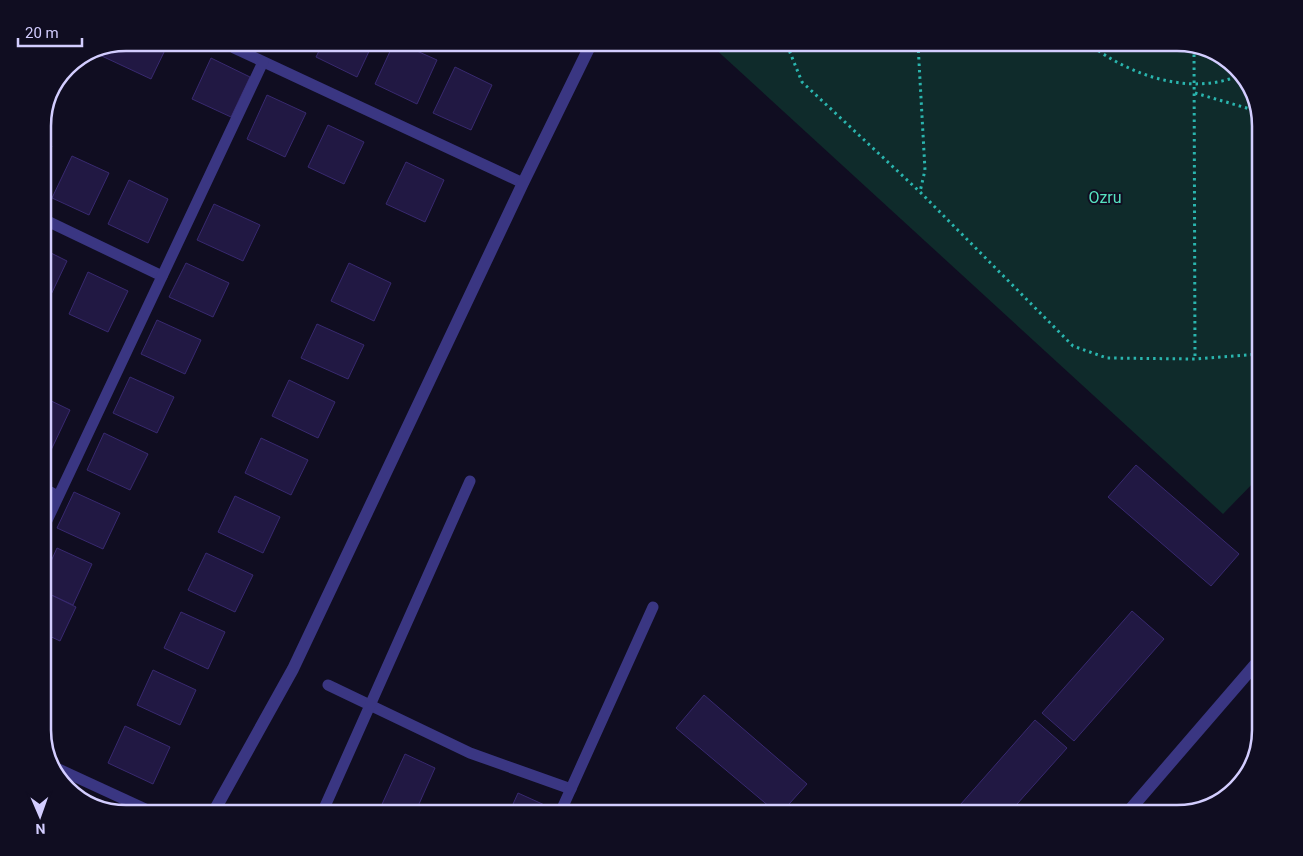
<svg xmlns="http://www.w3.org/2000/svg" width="1303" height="856" font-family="Roboto,sans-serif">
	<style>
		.green { fill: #0f2b2b }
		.building { fill: #211843; stroke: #38296f }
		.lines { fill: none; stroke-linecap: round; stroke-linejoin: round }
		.path { stroke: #2ab5ae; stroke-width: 3; stroke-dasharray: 2.5 4; stroke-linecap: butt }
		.service { stroke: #3a3682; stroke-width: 11 }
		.minor { stroke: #3a3682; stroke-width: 12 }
		.tertiary { stroke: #3a3682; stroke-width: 12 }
		.labels { text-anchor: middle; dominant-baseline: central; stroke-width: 4; stroke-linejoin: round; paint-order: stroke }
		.park-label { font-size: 16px; fill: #56e2c0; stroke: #100d21 }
		.rim { fill: none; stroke: #d3cdff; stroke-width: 2.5 }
	</style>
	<rect width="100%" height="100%" fill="#100d21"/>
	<polygon class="green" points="1176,43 1223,57 1249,84 1260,121 1260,476 1223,514 711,45"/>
	<g class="building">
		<polygon points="321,47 371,47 357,77 316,57"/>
		<polygon points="392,47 408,47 437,60 417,104 375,84"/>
		<polygon points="166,48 151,79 91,51 95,49"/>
		<polygon points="211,58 250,77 231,117 192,99"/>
		<polygon points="455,67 492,85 471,130 433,113"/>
		<polygon points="267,95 306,113 285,157 247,139"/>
		<polygon points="328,125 364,142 344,184 308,167"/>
		<polygon points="43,142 52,146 43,165"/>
		<polygon points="72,156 109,173 89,215 52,198"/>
		<polygon points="406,162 444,180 425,222 386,204"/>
		<polygon points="129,180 168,199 148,243 108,224"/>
		<polygon points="214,204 260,225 243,261 197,240"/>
		<polygon points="43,249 67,261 47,303 43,300"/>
		<polygon points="186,263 229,283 213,317 169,297"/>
		<polygon points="349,263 391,283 374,321 331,301"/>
		<polygon points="88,272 128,291 108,332 69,314"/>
		<polygon points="157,320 201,340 185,374 141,354"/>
		<polygon points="317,324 364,345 348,379 301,358"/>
		<polygon points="130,377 174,397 157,433 113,413"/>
		<polygon points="289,380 335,402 318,438 272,416"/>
		<polygon points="43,397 70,410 44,465 43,465"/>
		<polygon points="104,433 148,454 130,490 87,470"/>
		<polygon points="261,438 308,460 291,495 245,473"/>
		<polygon points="1136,465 1239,554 1211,586 1108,497"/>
		<polygon points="74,492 120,513 103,549 57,528"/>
		<polygon points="235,496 280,517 263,553 218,532"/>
		<polygon points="57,548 92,564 73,605 43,591 43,579"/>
		<polygon points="206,553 253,575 235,612 188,590"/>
		<polygon points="43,591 76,607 60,641 43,633"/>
		<polygon points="1132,611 1164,639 1074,741 1042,713"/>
		<polygon points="181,612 225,632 208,669 164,648"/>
		<polygon points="153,670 196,690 180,725 137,705"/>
		<polygon points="704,695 807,784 781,813 777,813 676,728"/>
		<polygon points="1035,720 1067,748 1009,813 953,813"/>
		<polygon points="125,726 170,747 153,784 108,763"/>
		<polygon points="405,754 435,768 415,813 378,813"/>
		<polygon points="518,793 549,807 546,813 509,813"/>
	</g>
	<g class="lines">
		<g class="path">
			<path d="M1088,43C1128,75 1191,97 1240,75"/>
			<polyline points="918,44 925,170 920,192"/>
			<polyline points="787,45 802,82 920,192 1073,346 1107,358 1195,359 1260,354"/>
			<polyline points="1194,48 1195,359"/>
			<polyline points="1195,93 1257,111"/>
		</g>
		<g class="service">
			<polyline points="234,48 523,183"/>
			<polyline points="43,219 162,276"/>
			<polyline points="43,488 58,496"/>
			<polyline points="43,529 263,62"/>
			<polyline points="328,685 470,753 571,789"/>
			<polyline points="52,766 154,813"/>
			<polyline points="322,813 470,481"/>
			<polyline points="560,813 653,607"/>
		</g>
		<polyline class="minor" points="213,813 293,669 523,183 590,46"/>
		<polyline class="tertiary" points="1127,813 1260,659"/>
	</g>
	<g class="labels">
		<g class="park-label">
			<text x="1105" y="197">Ozru</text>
		</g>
	</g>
	<path d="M0 0H1303V856H0ZM126 51H1177A75 75 0 0 1 1252 126V730A75 75 0 0 1 1177 805H126A75 75 0 0 1 51 730V126A75 75 0 0 1 126 51Z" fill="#100d21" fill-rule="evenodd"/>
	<path class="rim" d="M126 51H1177A75 75 0 0 1 1252 126V730A75 75 0 0 1 1177 805H126A75 75 0 0 1 51 730V126A75 75 0 0 1 126 51Z"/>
	<g transform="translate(40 816) rotate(178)" stroke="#100d21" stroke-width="4" paint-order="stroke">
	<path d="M0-4L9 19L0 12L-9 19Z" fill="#d3cdff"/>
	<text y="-8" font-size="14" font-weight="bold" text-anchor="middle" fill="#d3cdff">N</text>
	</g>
	<path d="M18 38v8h64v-8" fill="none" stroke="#d3cdff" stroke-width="2.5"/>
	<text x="25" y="38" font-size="15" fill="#d3cdff" stroke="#100d21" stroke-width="4" paint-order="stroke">20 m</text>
</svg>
